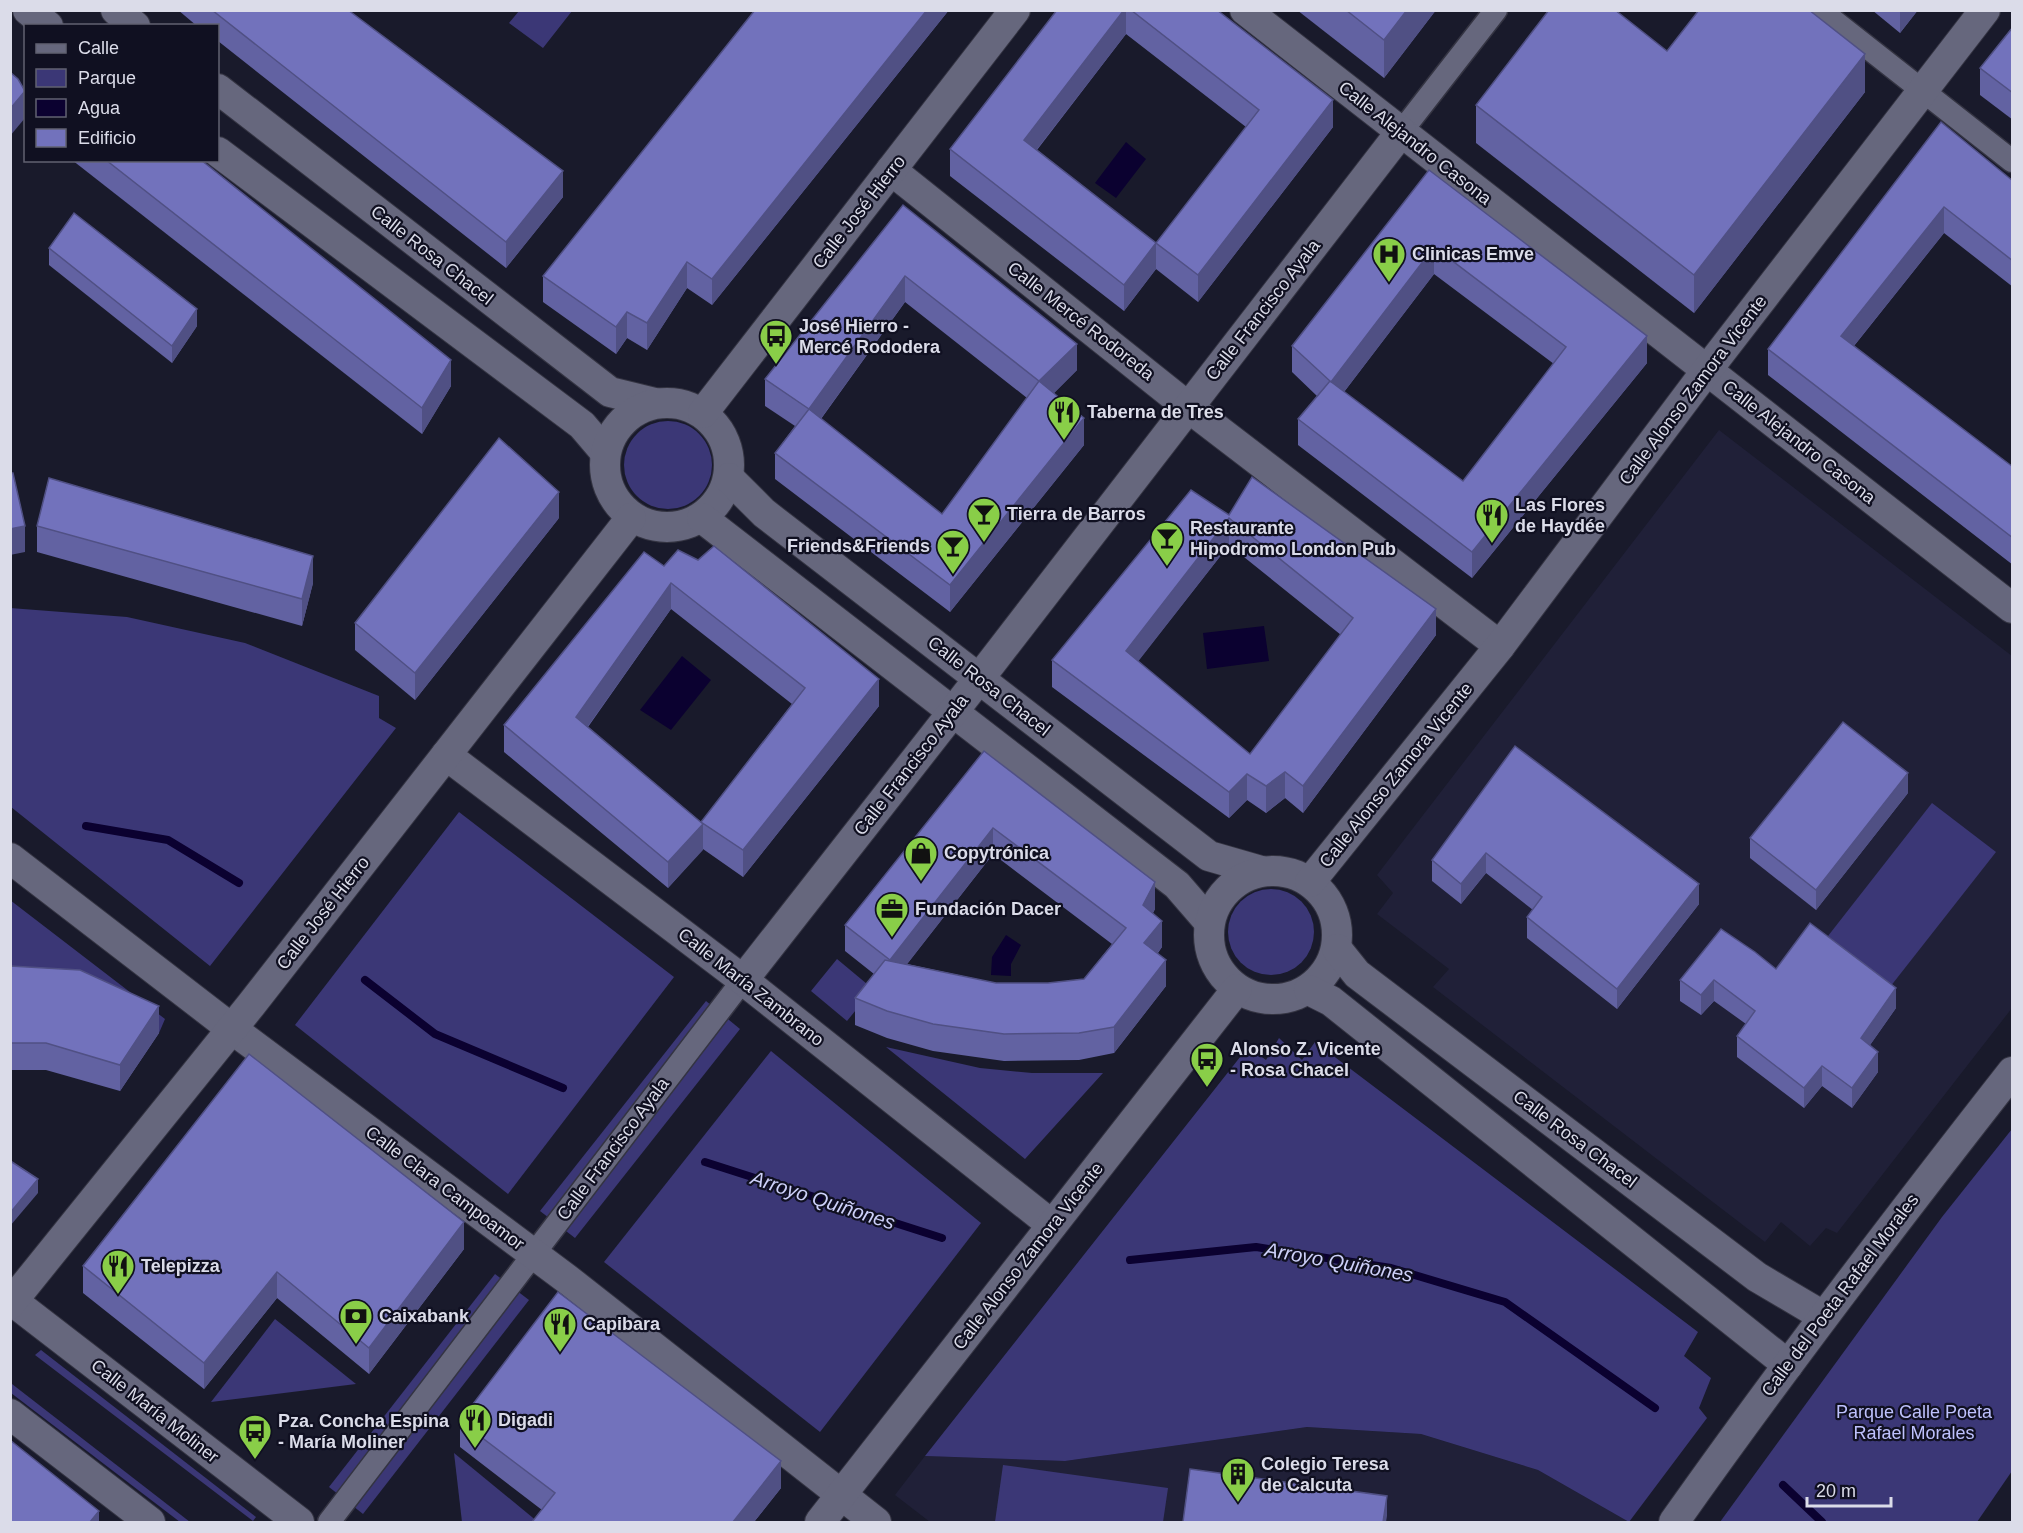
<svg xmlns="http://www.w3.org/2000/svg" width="2023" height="1533" font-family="Arial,sans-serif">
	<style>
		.built { fill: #202038 }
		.green { fill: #3b3776 }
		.water { fill: #0b0130 }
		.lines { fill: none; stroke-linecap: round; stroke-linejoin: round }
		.stream { stroke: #0b0130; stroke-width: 8 }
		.pedestrian-casing { stroke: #343442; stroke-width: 25 }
		.minor-casing { stroke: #343442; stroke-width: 32 }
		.pedestrian { stroke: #66677d; stroke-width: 22 }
		.minor { stroke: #66677d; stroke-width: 30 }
		.wall { fill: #6262a2; fill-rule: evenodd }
		.shaded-wall { fill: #505084 }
		.building { fill: #7272bc; stroke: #505084; stroke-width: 1.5; fill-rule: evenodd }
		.labels { text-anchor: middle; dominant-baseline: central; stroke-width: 4.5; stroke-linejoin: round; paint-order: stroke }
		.street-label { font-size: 18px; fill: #dbdce9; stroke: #101021 }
		.poi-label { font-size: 18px; font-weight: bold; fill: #dbdce9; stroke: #101021; text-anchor: start }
		.park-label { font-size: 18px; fill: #bec1fd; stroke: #101021 }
		.water-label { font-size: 20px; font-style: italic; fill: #cdd0f9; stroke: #101021 }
	</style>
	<rect width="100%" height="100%" fill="#191a2b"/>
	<g class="built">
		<polygon points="1719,430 2012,656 2012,1008 1837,1233 1826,1228 1810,1246 1781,1222 1765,1242 1433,987 1449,969 1377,914 1393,893 1377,875"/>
		<polygon points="1307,1427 1421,1434 1538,1470 1629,1522 930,1522 895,1495 925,1456 1065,1461"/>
	</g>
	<g class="green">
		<polygon points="519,11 519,10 572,11 543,48 509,23"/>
		<circle cx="668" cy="465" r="44"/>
		<polygon points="10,608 127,617 245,643 379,696 379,718 396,728 210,966 11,807"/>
		<polygon points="1932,803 1996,852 1890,987 1828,936"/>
		<polygon points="459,812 674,977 508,1194 295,1025"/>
		<circle cx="1271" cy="932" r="43"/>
		<polygon points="10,900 165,1019 159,1033 80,997 11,992"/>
		<polygon points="837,959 873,989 847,1021 811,991"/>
		<polygon points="706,1001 740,1029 575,1238 540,1211"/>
		<polygon points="1279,1038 1302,1060 1315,1042 1698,1332 1684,1356 1711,1378 1699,1408 1707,1418 1629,1522 1538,1470 1421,1434 1307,1427 1065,1461 925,1456 1248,1047 1266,1060"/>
		<polygon points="886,1047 980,1068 1032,1073 1103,1073 1025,1159"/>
		<polygon points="771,1051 981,1223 820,1432 604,1262"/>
		<polygon points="2012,1129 2012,1471 1977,1522 1720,1522 1942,1217"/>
		<polygon points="495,1274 529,1300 363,1514 329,1487"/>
		<polygon points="275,1319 356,1384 211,1402"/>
		<polygon points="41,1350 256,1517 253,1521 35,1355"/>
		<polygon points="12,1384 190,1522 180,1522 11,1393"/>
		<polygon points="454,1453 538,1522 462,1522"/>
		<polygon points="1003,1465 1168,1488 1163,1522 995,1522"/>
	</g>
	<g class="water">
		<polygon points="1126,142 1146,159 1116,198 1095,183"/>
		<polygon points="1264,626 1269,661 1207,669 1203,633"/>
		<polygon points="682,656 711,680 671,730 640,710"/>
		<polygon points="1006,935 1021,945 1011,964 1011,976 991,975 992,957"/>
	</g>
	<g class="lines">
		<g class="stream">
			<polyline points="86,826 168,840 239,883"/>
			<polyline points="365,980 435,1034 563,1088"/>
			<polyline points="705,1162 942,1238"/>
			<polyline points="1130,1260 1256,1247 1391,1268 1505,1302 1655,1408"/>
			<polyline points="1783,1485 1822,1522"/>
		</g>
		<defs>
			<g id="pedestrian">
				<polyline points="1820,10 2012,161"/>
				<polyline points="1401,132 1496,10"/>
				<polyline points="329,1522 743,980"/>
			</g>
			<g id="minor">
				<polyline points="28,10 48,26"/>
				<polyline points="116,10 135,26"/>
				<polyline points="1245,10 2012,608"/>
				<polyline points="218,89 610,392 655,403"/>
				<polyline points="218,152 582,425 605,452"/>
				<polyline points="891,170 1188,407 1500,646"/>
				<circle cx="667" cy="465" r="62"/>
				<polyline points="703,413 1015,10"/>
				<polyline points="729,478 764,513 1209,856 1261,871"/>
				<polyline points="702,518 1177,885 1209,922"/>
				<polyline points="446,755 743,980 1052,1225"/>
				<polyline points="10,858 232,1029 567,1279 876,1522"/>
				<circle cx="1273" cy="935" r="64"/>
				<polyline points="1310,882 1500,646 1707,370 1985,10"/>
				<polyline points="1337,949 1357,974 1757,1277 1823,1316"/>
				<polyline points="743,980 992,662 1401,132"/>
				<polyline points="1309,990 1331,1001 1788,1365"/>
				<polyline points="10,1299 299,1522"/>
				<polyline points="10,1304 251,1005 631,518"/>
				<polyline points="10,1414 150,1522"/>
				<polyline points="820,1522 1237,989"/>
				<path d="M1674,1522C1782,1369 1896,1220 2012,1072"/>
			</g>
		</defs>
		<use href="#pedestrian" class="pedestrian-casing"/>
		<use href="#minor" class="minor-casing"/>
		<use href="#pedestrian" class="pedestrian"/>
		<use href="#minor" class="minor"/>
	</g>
	<g class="wall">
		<polygon points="178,10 348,10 563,197 506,268 218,41 218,26 197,26"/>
		<polygon points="755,10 949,10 712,305 687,288 647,350 627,338 616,354 543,302 543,276"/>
		<path d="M1057,10H1217L1333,127L1198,302L1156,269L1124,311L950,176V149ZM1126,34L1246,127L1156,243L1037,150Z"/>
		<polygon points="1297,10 1436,10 1384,78"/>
		<polygon points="1872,10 1918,10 1900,33"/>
		<polygon points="2013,27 2013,120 1980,95 1980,68"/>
		<polygon points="1667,51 1865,92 1694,313 1476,143 1476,105"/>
		<polygon points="1941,122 2013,181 2013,287 1944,233 1854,346 2013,467 2013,565 1768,375 1768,349"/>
		<polygon points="72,160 201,160 451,386 422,434"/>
		<path d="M1429,170L1647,363L1472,578L1298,445V419L1317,396L1292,372V346ZM1434,274L1554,364L1463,481L1344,392Z"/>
		<path d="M903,205L1077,370L1054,393L1084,445L950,612L775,479V453L795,426L765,406V379ZM905,302L1027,398L942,514L821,419Z"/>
		<polygon points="49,248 197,326 172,363 49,265"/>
		<path d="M1229,515L1436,635L1303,813L1285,798L1266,813L1247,800L1229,818L1052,687V660ZM1229,545L1341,635L1250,754L1138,661Z"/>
		<polygon points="559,518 415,700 355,650 355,623"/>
		<polygon points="37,526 313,583 302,626 37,552"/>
		<path d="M664,566L879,706L743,877L703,849L668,888L504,752V725ZM671,609L792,704L701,822L588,727Z"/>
		<polygon points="1515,746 1699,904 1617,1009 1527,938 1527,917 1533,910 1486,873 1461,904 1432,881 1432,860"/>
		<path d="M984,751L1155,909L1153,913L1162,947L1158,953L1166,986L1114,1053L1079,1060L1004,1061L933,1051L887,1038L855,1025V998L874,974L845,951V925ZM993,854L1112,944L1084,979L1048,983H996L907,964Z"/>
		<polygon points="1908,793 1816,910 1750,858 1750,838"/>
		<polygon points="10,966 159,1033 120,1091 46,1070 10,1070"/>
		<polygon points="1776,969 1896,1008 1870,1045 1878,1072 1852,1108 1822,1086 1804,1108 1737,1057 1737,1036 1746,1024 1714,1001 1701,1015 1680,1001 1680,980"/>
		<polygon points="464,1249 369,1374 277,1298 204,1389 83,1293 83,1266"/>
		<polygon points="460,1421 781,1488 754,1522 532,1522 542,1510 460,1447"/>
	</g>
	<g class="shaded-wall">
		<polygon points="927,10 949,10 712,305 712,279"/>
		<polygon points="1124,10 1126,10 1126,34 1024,166 1024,140"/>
		<polygon points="1407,10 1436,10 1384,78 1384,40"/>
		<polygon points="1900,10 1918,10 1900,33"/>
		<polygon points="1865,54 1865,92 1694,313 1694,275"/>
		<polygon points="25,91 25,118 10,136 10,109"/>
		<polygon points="1333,100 1333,127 1198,302 1198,275"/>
		<polygon points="563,171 563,197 506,268 506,242"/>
		<polygon points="1944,207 1944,233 1841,362 1841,336"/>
		<polygon points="1156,243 1156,269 1124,311 1124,285"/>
		<polygon points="1434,247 1434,274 1331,409 1331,382"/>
		<polygon points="687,262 687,288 647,350 647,323"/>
		<polygon points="905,276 905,302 809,435 809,409"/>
		<polygon points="197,309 197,326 172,363 172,346"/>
		<polygon points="627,312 627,338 616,354 616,327"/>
		<polygon points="1647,336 1647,363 1472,578 1472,552"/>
		<polygon points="1077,344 1077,370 1039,408 1039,381"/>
		<polygon points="451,360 451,386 422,434 422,408"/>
		<polygon points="1084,418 1084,445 950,612 950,585"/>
		<polygon points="559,492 559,518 415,700 415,673"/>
		<polygon points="1229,518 1229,545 1126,677 1126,651"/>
		<polygon points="25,526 25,552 10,555 10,529"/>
		<polygon points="313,556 313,583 302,626 302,599"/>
		<polygon points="671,583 671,609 576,743 576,717"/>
		<polygon points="1436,609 1436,635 1303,813 1303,786"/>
		<polygon points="879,679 879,706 743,877 743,850"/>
		<polygon points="1285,772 1285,798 1266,813 1266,786"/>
		<polygon points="1908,773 1908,793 1816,910 1816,890"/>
		<polygon points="1247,774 1247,800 1229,818 1229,792"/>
		<polygon points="703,824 703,850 668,888 668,862"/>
		<polygon points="993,828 993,854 890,986 890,960"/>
		<polygon points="1486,853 1486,873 1461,904 1461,884"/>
		<polygon points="1155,882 1155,909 1143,931 1143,905"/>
		<polygon points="1699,884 1699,904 1617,1009 1617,989"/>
		<polygon points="1162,921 1162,947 1144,969 1144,943"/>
		<polygon points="1166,960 1166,986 1114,1053 1114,1027"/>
		<polygon points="1714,980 1714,1001 1701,1015 1701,995"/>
		<polygon points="1896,988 1896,1008 1861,1058 1861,1038"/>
		<polygon points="159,1006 159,1033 120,1091 120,1065"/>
		<polygon points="1878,1052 1878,1072 1852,1108 1852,1088"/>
		<polygon points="1822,1066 1822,1086 1804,1108 1804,1088"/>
		<polygon points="38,1179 38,1193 10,1226 10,1213"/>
		<polygon points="464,1222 464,1249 369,1374 369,1348"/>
		<polygon points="277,1272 277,1298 204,1389 204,1363"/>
		<polygon points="781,1461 781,1488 754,1522 733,1522"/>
		<polygon points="1387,1496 1387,1516 1386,1522 1383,1522"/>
		<polygon points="99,1511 99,1522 90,1522"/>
	</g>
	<g class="building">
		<polygon points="212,10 348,10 563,171 506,242"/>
		<polygon points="755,10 927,10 712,279 687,262 647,323 627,312 616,327 543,276"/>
		<polygon points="1057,10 1124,10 1024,140 1156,243 1124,285 950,149"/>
		<polygon points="1131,10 1217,10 1333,100 1198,275 1156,243 1259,110"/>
		<polygon points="1346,10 1407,10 1384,40"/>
		<polygon points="1549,10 1615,10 1667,51 1699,10 1809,10 1865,54 1694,275 1476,105"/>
		<polygon points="2013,27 2013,93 1980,68"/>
		<polygon points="10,72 18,79 25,91 10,109"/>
		<polygon points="1941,122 2013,181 2013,261 1944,207 1841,336 2013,467 2013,538 1768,349"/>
		<polygon points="106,160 201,160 451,360 422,408"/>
		<polygon points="1429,170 1647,336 1472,552 1298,419 1330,381 1463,481 1566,347 1434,247 1331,382 1292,346"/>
		<polygon points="903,205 1077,344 1039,381 905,276 809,409 765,379"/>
		<polygon points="74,213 197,309 172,346 49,248"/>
		<polygon points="1039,381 1084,418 950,585 775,453 809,409 942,514"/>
		<polygon points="499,438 559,492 415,673 355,623"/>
		<polygon points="10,473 13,473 25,526 10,529"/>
		<path d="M1252,477L1436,609L1303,786L1285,772L1266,786L1247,774L1229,792L1052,660L1191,490L1229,515ZM1229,518L1353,618L1250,754L1126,651Z"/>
		<polygon points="49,478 313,556 302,599 37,526"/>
		<polygon points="714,546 879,679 743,850 701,822 805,688 671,583 576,717 703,824 668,862 504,725 644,552 664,566 678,550 698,560"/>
		<polygon points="1843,722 1908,773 1816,890 1750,838"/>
		<polygon points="1515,746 1699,884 1617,989 1527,917 1542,897 1486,853 1461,884 1432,860"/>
		<polygon points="984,751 1155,882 1143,905 1162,921 1144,943 1166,960 1114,1027 1079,1033 1004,1034 933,1024 887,1011 855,998 885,960 996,983 1048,983 1084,979 1126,928 993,828 890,960 845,925"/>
		<polygon points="1810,923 1896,988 1861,1038 1878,1052 1852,1088 1822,1066 1804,1088 1737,1036 1755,1011 1714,980 1701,995 1680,980 1721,929 1755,952 1776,969"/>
		<polygon points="10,966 80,970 159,1006 120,1065 46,1043 10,1043"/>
		<polygon points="249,1054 464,1222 369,1348 277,1272 204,1363 83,1266"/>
		<polygon points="12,1162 38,1179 10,1213 10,1165"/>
		<polygon points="558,1292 781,1461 733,1522 532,1522 555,1493 460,1421"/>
		<polygon points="10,1440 99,1511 90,1522 10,1522"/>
		<polygon points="1190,1469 1387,1496 1383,1522 1183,1522"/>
	</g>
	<defs>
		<symbol id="hospital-pin" viewBox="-11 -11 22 30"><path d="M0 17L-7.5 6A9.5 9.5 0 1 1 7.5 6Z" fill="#89ce48" stroke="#101021"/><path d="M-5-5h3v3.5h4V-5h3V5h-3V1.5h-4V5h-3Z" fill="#111"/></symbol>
		<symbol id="bus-pin" viewBox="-11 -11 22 30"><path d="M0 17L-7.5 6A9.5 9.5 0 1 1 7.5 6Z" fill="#89ce48" stroke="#101021"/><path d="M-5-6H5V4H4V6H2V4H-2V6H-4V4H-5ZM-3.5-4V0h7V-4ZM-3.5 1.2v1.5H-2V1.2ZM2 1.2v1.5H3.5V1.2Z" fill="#111"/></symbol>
		<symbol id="restaurant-pin" viewBox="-11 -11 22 30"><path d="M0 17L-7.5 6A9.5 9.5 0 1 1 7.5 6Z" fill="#89ce48" stroke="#101021"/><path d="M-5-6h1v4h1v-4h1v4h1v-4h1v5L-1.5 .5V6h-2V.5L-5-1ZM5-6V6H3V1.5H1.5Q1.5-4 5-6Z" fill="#111"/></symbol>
		<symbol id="bar-pin" viewBox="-11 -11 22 30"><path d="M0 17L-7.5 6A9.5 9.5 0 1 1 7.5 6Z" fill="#89ce48" stroke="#101021"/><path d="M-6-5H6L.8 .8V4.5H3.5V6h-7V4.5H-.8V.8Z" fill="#111"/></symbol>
		<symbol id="shop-pin" viewBox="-11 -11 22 30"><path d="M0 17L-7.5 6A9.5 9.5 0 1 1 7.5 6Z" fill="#89ce48" stroke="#101021"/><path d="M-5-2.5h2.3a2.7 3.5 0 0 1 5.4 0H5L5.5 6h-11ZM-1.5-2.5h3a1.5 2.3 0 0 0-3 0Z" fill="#111"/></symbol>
		<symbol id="office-pin" viewBox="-11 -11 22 30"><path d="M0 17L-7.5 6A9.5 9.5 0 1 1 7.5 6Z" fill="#89ce48" stroke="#101021"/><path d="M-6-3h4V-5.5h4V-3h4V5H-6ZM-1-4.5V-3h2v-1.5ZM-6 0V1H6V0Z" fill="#111"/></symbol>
		<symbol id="bank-pin" viewBox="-11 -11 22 30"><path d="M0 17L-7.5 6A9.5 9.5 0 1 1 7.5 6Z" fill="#89ce48" stroke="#101021"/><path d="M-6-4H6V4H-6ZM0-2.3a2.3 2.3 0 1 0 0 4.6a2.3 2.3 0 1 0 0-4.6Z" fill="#111"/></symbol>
		<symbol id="building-pin" viewBox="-11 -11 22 30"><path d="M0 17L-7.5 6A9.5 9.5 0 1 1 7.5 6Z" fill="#89ce48" stroke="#101021"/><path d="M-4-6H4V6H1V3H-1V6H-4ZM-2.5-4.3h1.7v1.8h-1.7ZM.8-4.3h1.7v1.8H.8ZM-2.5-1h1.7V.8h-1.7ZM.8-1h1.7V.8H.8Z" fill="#111"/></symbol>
	</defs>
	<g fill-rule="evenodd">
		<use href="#hospital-pin" x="1370" y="235" width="38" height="52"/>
		<use href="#bus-pin" x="757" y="317" width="38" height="52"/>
		<use href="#restaurant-pin" x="1045" y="393" width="38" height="52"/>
		<use href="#bar-pin" x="965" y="495" width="38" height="52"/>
		<use href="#restaurant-pin" x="1473" y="496" width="38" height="52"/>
		<use href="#bar-pin" x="1148" y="519" width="38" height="52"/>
		<use href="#bar-pin" x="934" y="527" width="38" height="52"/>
		<use href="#shop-pin" x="902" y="834" width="38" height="52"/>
		<use href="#office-pin" x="873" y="890" width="38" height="52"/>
		<use href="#bus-pin" x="1188" y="1040" width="38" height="52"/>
		<use href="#restaurant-pin" x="99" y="1247" width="38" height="52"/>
		<use href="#bank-pin" x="337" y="1297" width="38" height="52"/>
		<use href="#restaurant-pin" x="541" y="1305" width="38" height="52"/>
		<use href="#restaurant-pin" x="456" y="1401" width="38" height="52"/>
		<use href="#bus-pin" x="236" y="1412" width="38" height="52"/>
		<use href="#building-pin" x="1219" y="1455" width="38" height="52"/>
	</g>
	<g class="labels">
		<g class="street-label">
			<text transform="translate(1415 143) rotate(38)">Calle Alejandro Casona</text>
			<text transform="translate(859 212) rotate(-52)">Calle José Hierro</text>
			<text transform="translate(432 255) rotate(38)">Calle Rosa Chacel</text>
			<text transform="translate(1263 310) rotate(-52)">Calle Francisco Ayala</text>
			<text transform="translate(1081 321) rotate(38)">Calle Mercé Rodoreda</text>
			<text transform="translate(1693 390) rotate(-53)">Calle Alonso Zamora Vicente</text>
			<text transform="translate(1799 442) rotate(38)">Calle Alejandro Casona</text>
			<text transform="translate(989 686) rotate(38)">Calle Rosa Chacel</text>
			<text transform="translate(911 765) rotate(-52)">Calle Francisco Ayala</text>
			<text transform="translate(1396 775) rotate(-51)">Calle Alonso Zamora Vicente</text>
			<text transform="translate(323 913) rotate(-52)">Calle José Hierro</text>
			<text transform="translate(751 987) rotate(38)">Calle María Zambrano</text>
			<text transform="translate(1575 1139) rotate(37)">Calle Rosa Chacel</text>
			<text transform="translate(613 1149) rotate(-53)">Calle Francisco Ayala</text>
			<text transform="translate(445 1188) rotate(37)">Calle Clara Campoamor</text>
			<text transform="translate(1028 1256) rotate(-52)">Calle Alonso Zamora Vicente</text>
			<text transform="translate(1840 1295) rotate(-53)">Calle del Poeta Rafael Morales</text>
			<text transform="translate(155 1411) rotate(38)">Calle María Moliner</text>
		</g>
		<g class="poi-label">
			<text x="1412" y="254">Clinicas Emve</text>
			<text x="799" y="326">José Hierro -<tspan x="799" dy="21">Mercé Rododera</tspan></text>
			<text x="1087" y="412">Taberna de Tres</text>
			<text x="1515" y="505">Las Flores<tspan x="1515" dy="21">de Haydée</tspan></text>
			<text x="1007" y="514">Tierra de Barros</text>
			<text x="1190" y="528">Restaurante<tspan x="1190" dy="21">Hipodromo London Pub</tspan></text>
			<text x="930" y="546" text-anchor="end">Friends&amp;Friends</text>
			<text x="944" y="853">Copytrónica</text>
			<text x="915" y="909">Fundación Dacer</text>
			<text x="1230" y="1049">Alonso Z. Vicente<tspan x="1230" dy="21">- Rosa Chacel</tspan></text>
			<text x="141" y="1266">Telepizza</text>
			<text x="379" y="1316">Caixabank</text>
			<text x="583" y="1324">Capibara</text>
			<text x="498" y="1420">Digadi</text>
			<text x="278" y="1421">Pza. Concha Espina<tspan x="278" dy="21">- María Moliner</tspan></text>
			<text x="1261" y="1464">Colegio Teresa<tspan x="1261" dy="21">de Calcuta</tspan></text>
		</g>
		<g class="park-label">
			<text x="1914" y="1412">Parque Calle Poeta<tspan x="1914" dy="21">Rafael Morales</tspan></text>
		</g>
		<g class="water-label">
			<text transform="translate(823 1200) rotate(18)">Arroyo Quiñones</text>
			<text transform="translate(1339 1262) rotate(10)">Arroyo Quiñones</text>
		</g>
	</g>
	<rect width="2023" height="1533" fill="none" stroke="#dbdce9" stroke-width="24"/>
	<rect x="24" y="24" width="195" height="138" fill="#101021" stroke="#616271" stroke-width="1.5"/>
	<rect x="36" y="44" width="30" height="9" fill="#66677d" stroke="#616271" stroke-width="1.5"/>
	<text x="78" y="54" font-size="18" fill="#dbdce9">Calle</text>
	<rect x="36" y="69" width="30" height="18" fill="#3b3776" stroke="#616271" stroke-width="1.5"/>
	<text x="78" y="84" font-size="18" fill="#dbdce9">Parque</text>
	<rect x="36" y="99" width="30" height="18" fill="#0b0130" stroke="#616271" stroke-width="1.5"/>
	<text x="78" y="114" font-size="18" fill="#dbdce9">Agua</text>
	<rect x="36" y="129" width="30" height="18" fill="#7272bc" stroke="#616271" stroke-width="1.5"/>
	<text x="78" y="144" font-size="18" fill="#dbdce9">Edificio</text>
	<path d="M1807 1497v9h84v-9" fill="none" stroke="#dbdce9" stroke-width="3"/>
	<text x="1816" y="1497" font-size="18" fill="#dbdce9" stroke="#101021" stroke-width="4.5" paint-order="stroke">20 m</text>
</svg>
